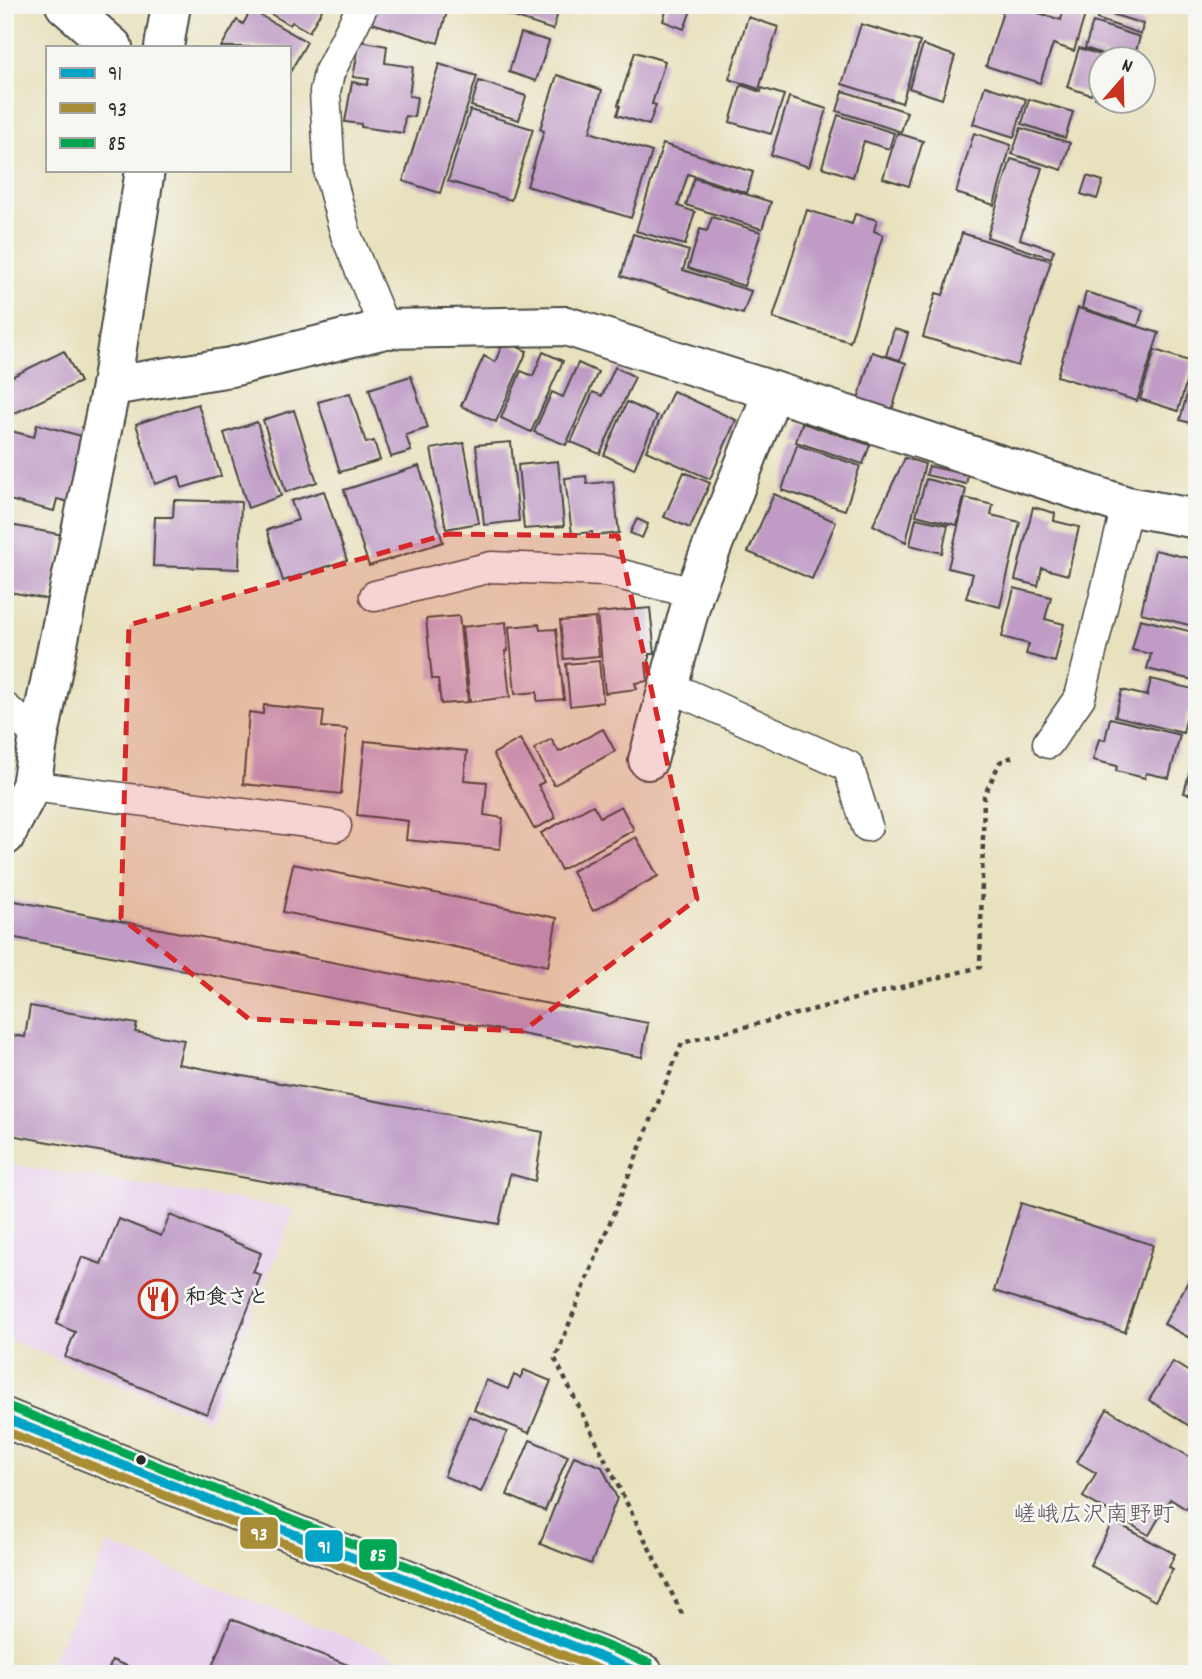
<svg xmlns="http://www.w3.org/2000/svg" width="1202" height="1679" font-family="Dekko,'Klee One',sans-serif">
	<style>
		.built { fill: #e9d1ed }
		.building { fill: #bf9bc6 }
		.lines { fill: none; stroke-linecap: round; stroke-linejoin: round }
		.service-casing { stroke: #474641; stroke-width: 33 }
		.minor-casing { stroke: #474641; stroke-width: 42 }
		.primary-casing { stroke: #474641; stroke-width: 42 }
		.path { stroke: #474641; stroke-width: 4.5; stroke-dasharray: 5 5; stroke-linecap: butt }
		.service { stroke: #fff; stroke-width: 30 }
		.minor { stroke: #fff; stroke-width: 38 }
		.primary { stroke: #fff; stroke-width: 38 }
		.bus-1-casing { stroke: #f6f6f2; stroke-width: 14 }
		.bus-2-casing { stroke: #f6f6f2; stroke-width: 14 }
		.bus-3-casing { stroke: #f6f6f2; stroke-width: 14 }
		.bus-1 { stroke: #02a3c6; stroke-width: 9 }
		.bus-2 { stroke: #a88d36; stroke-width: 9 }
		.bus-3 { stroke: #00a651; stroke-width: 9 }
		.marked { fill: #d62828; fill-opacity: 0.2; stroke: #d62828; stroke-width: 5; stroke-dasharray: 14 9; stroke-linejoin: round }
		.bus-dot { fill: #2b2b2b; stroke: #f6f6f2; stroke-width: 2.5 }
		.labels { text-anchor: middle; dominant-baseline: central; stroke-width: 5; stroke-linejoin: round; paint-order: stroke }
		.poi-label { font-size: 21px; font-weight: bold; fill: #2b2b2b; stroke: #f6f6f2; text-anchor: start }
		.neighbourhood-label { font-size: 23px; fill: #5f5261; stroke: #f6f6f2 }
		.line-badge { stroke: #f6f6f2; stroke-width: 2.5 }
		.badge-label { font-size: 19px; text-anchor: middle; font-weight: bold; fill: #fff }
	</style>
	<rect width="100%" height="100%" fill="#f6f6f2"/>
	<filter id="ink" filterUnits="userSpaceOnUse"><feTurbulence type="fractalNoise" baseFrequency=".0143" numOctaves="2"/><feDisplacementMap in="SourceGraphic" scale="14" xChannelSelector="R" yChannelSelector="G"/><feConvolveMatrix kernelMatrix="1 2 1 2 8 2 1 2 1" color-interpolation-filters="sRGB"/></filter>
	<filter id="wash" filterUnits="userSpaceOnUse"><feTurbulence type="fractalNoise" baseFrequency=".00686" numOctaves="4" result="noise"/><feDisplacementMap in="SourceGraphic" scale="28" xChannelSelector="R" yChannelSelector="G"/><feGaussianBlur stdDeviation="1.57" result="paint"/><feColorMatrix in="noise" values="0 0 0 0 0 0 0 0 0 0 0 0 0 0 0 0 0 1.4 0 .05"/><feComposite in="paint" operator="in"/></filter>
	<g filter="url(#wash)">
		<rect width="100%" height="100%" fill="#e8e1bd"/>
		<g class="built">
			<polygon points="5,1164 295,1209 209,1420 5,1338"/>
			<polygon points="108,1544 440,1674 45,1674"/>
		</g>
		<g id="blocks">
			<g class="building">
				<polygon points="255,5 325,5 309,32 292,22 290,25"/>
				<polygon points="377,5 449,5 438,43 372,23"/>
				<polygon points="477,5 560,5 553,30"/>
				<polygon points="668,5 693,5 684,29 663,21"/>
				<polygon points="1005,5 1013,5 1061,20 1064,9 1085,15 1074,51 1053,44 1040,83 986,66"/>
				<polygon points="1030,5 1049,5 1046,14 1029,9"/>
				<polygon points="251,10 307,42 289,74 289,47 221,47 237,20 243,24"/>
				<polygon points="1099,10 1143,24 1141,34 1097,19"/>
				<polygon points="748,17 778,27 759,89 729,79"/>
				<polygon points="1093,22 1140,37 1133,60 1107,60 1108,56 1085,48"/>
				<polygon points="861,24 920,42 902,103 842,84"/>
				<polygon points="521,33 549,41 536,81 509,72"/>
				<polygon points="360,41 387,46 385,63 413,67 409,96 417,97 414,117 405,116 403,133 361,127 361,124 345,122 352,82 367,85 369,79 353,77"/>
				<polygon points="923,45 955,56 942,99 909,88"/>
				<polygon points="1079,48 1104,56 1103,60 1100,60 1100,66 1091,95 1067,87"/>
				<polygon points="635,52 665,61 652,104 656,105 649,125 617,115 620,106 618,105"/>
				<polygon points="439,64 477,76 440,193 403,181"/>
				<polygon points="557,75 602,90 590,132 652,152 631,218 527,186 544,131 540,129"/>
				<polygon points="479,81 526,96 519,120 471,106"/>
				<polygon points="1100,81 1100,100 1095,98"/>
				<polygon points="741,85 761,92 762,88 784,95 771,134 730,122"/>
				<polygon points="985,86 1026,99 1014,137 973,124"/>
				<polygon points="843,91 907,112 901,132 837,111"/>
				<polygon points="789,97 827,109 809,167 771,155"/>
				<polygon points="1029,99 1073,112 1065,138 1022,124"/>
				<polygon points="470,110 533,129 511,200 448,181"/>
				<polygon points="838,115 894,133 889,149 864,141 853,177 822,167"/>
				<polygon points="1021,128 1070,143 1062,170 1012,154"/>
				<polygon points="897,133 923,141 909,186 883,178"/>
				<polygon points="974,133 1011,145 994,205 956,193"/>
				<polygon points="663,144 753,172 747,193 688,174 678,206 695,212 685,245 636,231"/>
				<polygon points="1011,159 1042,168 1020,239 1054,250 1051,258 987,237"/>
				<polygon points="1087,176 1103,181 1097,199 1081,194"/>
				<polygon points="694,178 771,202 762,229 686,205"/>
				<polygon points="807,210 852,224 855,214 877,220 874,231 883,235 850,342 773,318"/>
				<polygon points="712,217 761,232 744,286 688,268 700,229 707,231"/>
				<polygon points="962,233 1051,261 1018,366 923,337 936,293 943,295"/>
				<polygon points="633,234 689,251 683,270 751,291 743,314 621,276"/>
				<polygon points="1086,292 1143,310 1138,326 1082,308"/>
				<polygon points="1078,308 1159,333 1137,401 1057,376"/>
				<polygon points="894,329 908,333 900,360 886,356"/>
				<polygon points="504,341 527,351 496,422 461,406 484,356 495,362"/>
				<polygon points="1155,350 1192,362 1178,411 1140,399"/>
				<polygon points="64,351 80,382 13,414 5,398 5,380"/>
				<polygon points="543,352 563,361 531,432 501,418 521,371 533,376"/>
				<polygon points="872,352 906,363 890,417 856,406"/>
				<polygon points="1196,361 1197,361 1197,425 1180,420"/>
				<polygon points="578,363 598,372 566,445 534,432 552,392 563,397"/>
				<polygon points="615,367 635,377 600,454 571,442 593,392 602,396"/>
				<polygon points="411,376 428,428 406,435 411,451 391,457 369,389"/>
				<polygon points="673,391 736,420 710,479 646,451"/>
				<polygon points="350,393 366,443 374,441 380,460 340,472 318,402"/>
				<polygon points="627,402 657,416 634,469 604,455"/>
				<polygon points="198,404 221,476 182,488 179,476 155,484 136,424"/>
				<polygon points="294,410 317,482 286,492 263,420"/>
				<polygon points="257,422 281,496 248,508 224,433"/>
				<polygon points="802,423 870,445 863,464 796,442"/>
				<polygon points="37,424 89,438 73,503 57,499 54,511 5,499 5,453 11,431 34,437"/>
				<polygon points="511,442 519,521 484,525 476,445"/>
				<polygon points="464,443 479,523 446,529 431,449"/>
				<polygon points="797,445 860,466 845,510 782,490"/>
				<polygon points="905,458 925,464 906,542 873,525"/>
				<polygon points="558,461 564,526 524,529 518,465"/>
				<polygon points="419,466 443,542 369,566 344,490"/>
				<polygon points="929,466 968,475 966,484 926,475"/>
				<polygon points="684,472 710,483 690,528 664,517"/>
				<polygon points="586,476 587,484 613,481 619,533 593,536 592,532 572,534 565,478"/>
				<polygon points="926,479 966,489 957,525 916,515"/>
				<polygon points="324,491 347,560 283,581 267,530 298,520 291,501"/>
				<polygon points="774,494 836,522 812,579 748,552"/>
				<polygon points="965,498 993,505 991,515 1020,522 1000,607 966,598 973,574 948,568"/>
				<polygon points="174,500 241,502 239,569 153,566 155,517 173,517"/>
				<polygon points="1033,507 1055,513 1054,521 1079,527 1068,575 1042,568 1038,586 1015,580"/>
				<polygon points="916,518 948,525 942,553 910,545"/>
				<polygon points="637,519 648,524 642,538 630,533"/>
				<polygon points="5,524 63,535 51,600 5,591"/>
				<polygon points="1155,550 1197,560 1197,627 1141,613"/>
				<polygon points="1014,588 1051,597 1045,619 1064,624 1055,662 1026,654 1029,644 1002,637"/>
				<polygon points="650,608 655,654 649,654 649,663 646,663 648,681 635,683 637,689 605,693 597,613"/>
				<polygon points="459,616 468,702 441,704 438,679 432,679 426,619"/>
				<polygon points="595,618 599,656 564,659 560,621"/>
				<polygon points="1140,619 1197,633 1197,667 1193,680 1147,669 1151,654 1132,650"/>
				<polygon points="506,622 508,651 505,651 510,697 470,702 462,627"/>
				<polygon points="539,624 540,630 556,629 564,699 537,701 537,692 515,694 509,627"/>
				<polygon points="599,661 603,702 570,706 566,664"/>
				<polygon points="1151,679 1193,689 1193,692 1197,693 1196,714 1188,712 1183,733 1115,716 1122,690 1147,696"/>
				<polygon points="264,705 324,711 322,727 347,729 341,794 243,784 249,712 263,714"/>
				<polygon points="1110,718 1180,735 1169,778 1146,773 1145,778 1116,771 1117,766 1093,760 1099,739 1105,740"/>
				<polygon points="603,729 615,751 554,785 534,749 551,739 559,752"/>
				<polygon points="520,739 544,782 538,785 556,818 534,829 493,754"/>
				<polygon points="365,741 467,751 464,780 487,782 484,815 503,818 500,849 406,840 408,821 357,815"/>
				<polygon points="1196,746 1197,746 1197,796 1184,793"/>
				<polygon points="593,805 600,817 621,806 634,830 561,870 541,833"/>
				<polygon points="636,837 658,876 593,911 572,871"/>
				<polygon points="293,864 557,918 548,966 283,912"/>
				<polygon points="5,899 648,1023 642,1057 5,936"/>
				<polygon points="30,1006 137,1024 135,1032 184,1040 178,1064 543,1132 535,1181 510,1174 499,1224 5,1134 5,1034 25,1037"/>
				<polygon points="1021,1203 1153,1245 1125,1332 994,1291"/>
				<polygon points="170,1215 261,1253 253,1272 261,1275 207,1414 65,1357 75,1332 56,1324 82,1257 101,1264 119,1219 161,1236"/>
				<polygon points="1197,1266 1197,1342 1164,1324"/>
				<polygon points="1173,1362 1197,1377 1197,1431 1149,1400"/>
				<polygon points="524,1370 551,1381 529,1433 474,1410 486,1380 508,1389 514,1375 520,1378"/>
				<polygon points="1107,1409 1197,1461 1197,1490 1186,1509 1170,1499 1149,1535 1083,1497 1096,1473 1077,1462"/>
				<polygon points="469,1416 507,1432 481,1492 444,1476"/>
				<polygon points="530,1440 568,1456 545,1511 507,1495"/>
				<polygon points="574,1456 602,1467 617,1498 591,1564 540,1544"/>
				<polygon points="1113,1521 1175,1554 1169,1567 1173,1569 1155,1601 1090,1565"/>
				<polygon points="231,1619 371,1674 209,1674"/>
				<polygon points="112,1660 146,1674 107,1674"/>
			</g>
		</g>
	</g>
	<g filter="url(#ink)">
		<use href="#blocks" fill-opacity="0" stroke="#474641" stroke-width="2"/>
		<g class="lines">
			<defs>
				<g id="service">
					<polyline points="363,5 329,73 325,92 330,175 346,235 385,329"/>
					<polyline points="375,596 491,567 606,571 694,593"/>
					<polyline points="668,686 848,766 867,826"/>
					<polyline points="5,708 39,736"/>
					<polyline points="1048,743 1080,697 1127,506"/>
					<polyline points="31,786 336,826"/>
				</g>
				<g id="minor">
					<polyline points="65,5 113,47"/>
					<polyline points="164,47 171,5"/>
					<polyline points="111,386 231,367 385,329 566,326 773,391 1127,506 1197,519"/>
					<polyline points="648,760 694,593 773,391"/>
					<polyline points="5,836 31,786 39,736 111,386 145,170"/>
				</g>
				<polyline id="primary" points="5,1418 644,1674"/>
			</defs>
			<use href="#service" class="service-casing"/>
			<use href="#minor" class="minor-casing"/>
			<use href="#primary" class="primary-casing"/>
			<polyline class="path" points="682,1614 555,1359 682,1043 980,967 984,796 1000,762 1012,757"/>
			<use href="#service" class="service"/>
			<use href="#minor" class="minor"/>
			<use href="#primary" class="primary"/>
			<defs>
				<polyline id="bus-1" points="5,1418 643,1674"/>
				<polyline id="bus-2" points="5,1431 610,1674"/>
				<polyline id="bus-3" points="10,1407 649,1663"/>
			</defs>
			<use href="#bus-1" class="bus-1-casing"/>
			<use href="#bus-2" class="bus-2-casing"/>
			<use href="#bus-3" class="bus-3-casing"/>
			<use href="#bus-1" class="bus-1"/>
			<use href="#bus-2" class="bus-2"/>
			<use href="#bus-3" class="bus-3"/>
		</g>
	</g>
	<path class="marked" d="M448,534L618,536L697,899L523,1031L249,1019L121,918L129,625Z"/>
	<defs>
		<symbol id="restaurant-ring" viewBox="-11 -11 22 22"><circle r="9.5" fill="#f6f6f2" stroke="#c8321e" stroke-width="1.5"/><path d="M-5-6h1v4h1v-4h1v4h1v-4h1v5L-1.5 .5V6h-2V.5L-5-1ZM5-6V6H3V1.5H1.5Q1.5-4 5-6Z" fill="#c8321e"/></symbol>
	</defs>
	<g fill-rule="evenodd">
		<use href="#restaurant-ring" x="136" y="1277" width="44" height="44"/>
	</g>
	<circle class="bus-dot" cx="141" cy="1460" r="6"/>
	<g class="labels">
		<g class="poi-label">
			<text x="185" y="1299">和食さと</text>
		</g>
		<g class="neighbourhood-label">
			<text x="1094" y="1516">嵯峨広沢南野町</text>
		</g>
	</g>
	<g class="line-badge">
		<rect x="239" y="1516" width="40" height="34" rx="7" fill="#a88d36"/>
		<rect x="304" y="1529" width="40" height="34" rx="7" fill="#02a3c6"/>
		<rect x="358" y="1538" width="40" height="33" rx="7" fill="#00a651"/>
	</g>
	<g class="badge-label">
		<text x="259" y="1540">93</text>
		<text x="324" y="1553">91</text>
		<text x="378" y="1561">85</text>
	</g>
	<rect width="1202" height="1679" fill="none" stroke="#f6f6f2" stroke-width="28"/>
	<rect x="46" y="46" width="245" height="126" fill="#f6f6f2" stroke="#a5a5a2" stroke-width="2"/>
	<rect x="60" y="68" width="35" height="10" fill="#02a3c6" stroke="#a5a5a2" stroke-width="2"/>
	<text x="108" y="80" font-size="21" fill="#2b2b2b">91</text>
	<rect x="60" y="103" width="35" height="10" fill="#a88d36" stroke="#a5a5a2" stroke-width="2"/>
	<text x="108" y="116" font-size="21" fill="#2b2b2b">93</text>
	<rect x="60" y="138" width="35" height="10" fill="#00a651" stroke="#a5a5a2" stroke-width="2"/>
	<text x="108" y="150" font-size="21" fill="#2b2b2b">85</text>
	<g transform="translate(1122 80) rotate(20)"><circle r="33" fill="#f6f6f2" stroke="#a5a5a2" stroke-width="2"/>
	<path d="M0-5L12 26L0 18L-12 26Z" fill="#c8321e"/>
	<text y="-10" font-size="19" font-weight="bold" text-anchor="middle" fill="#2b2b2b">N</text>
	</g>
</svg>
